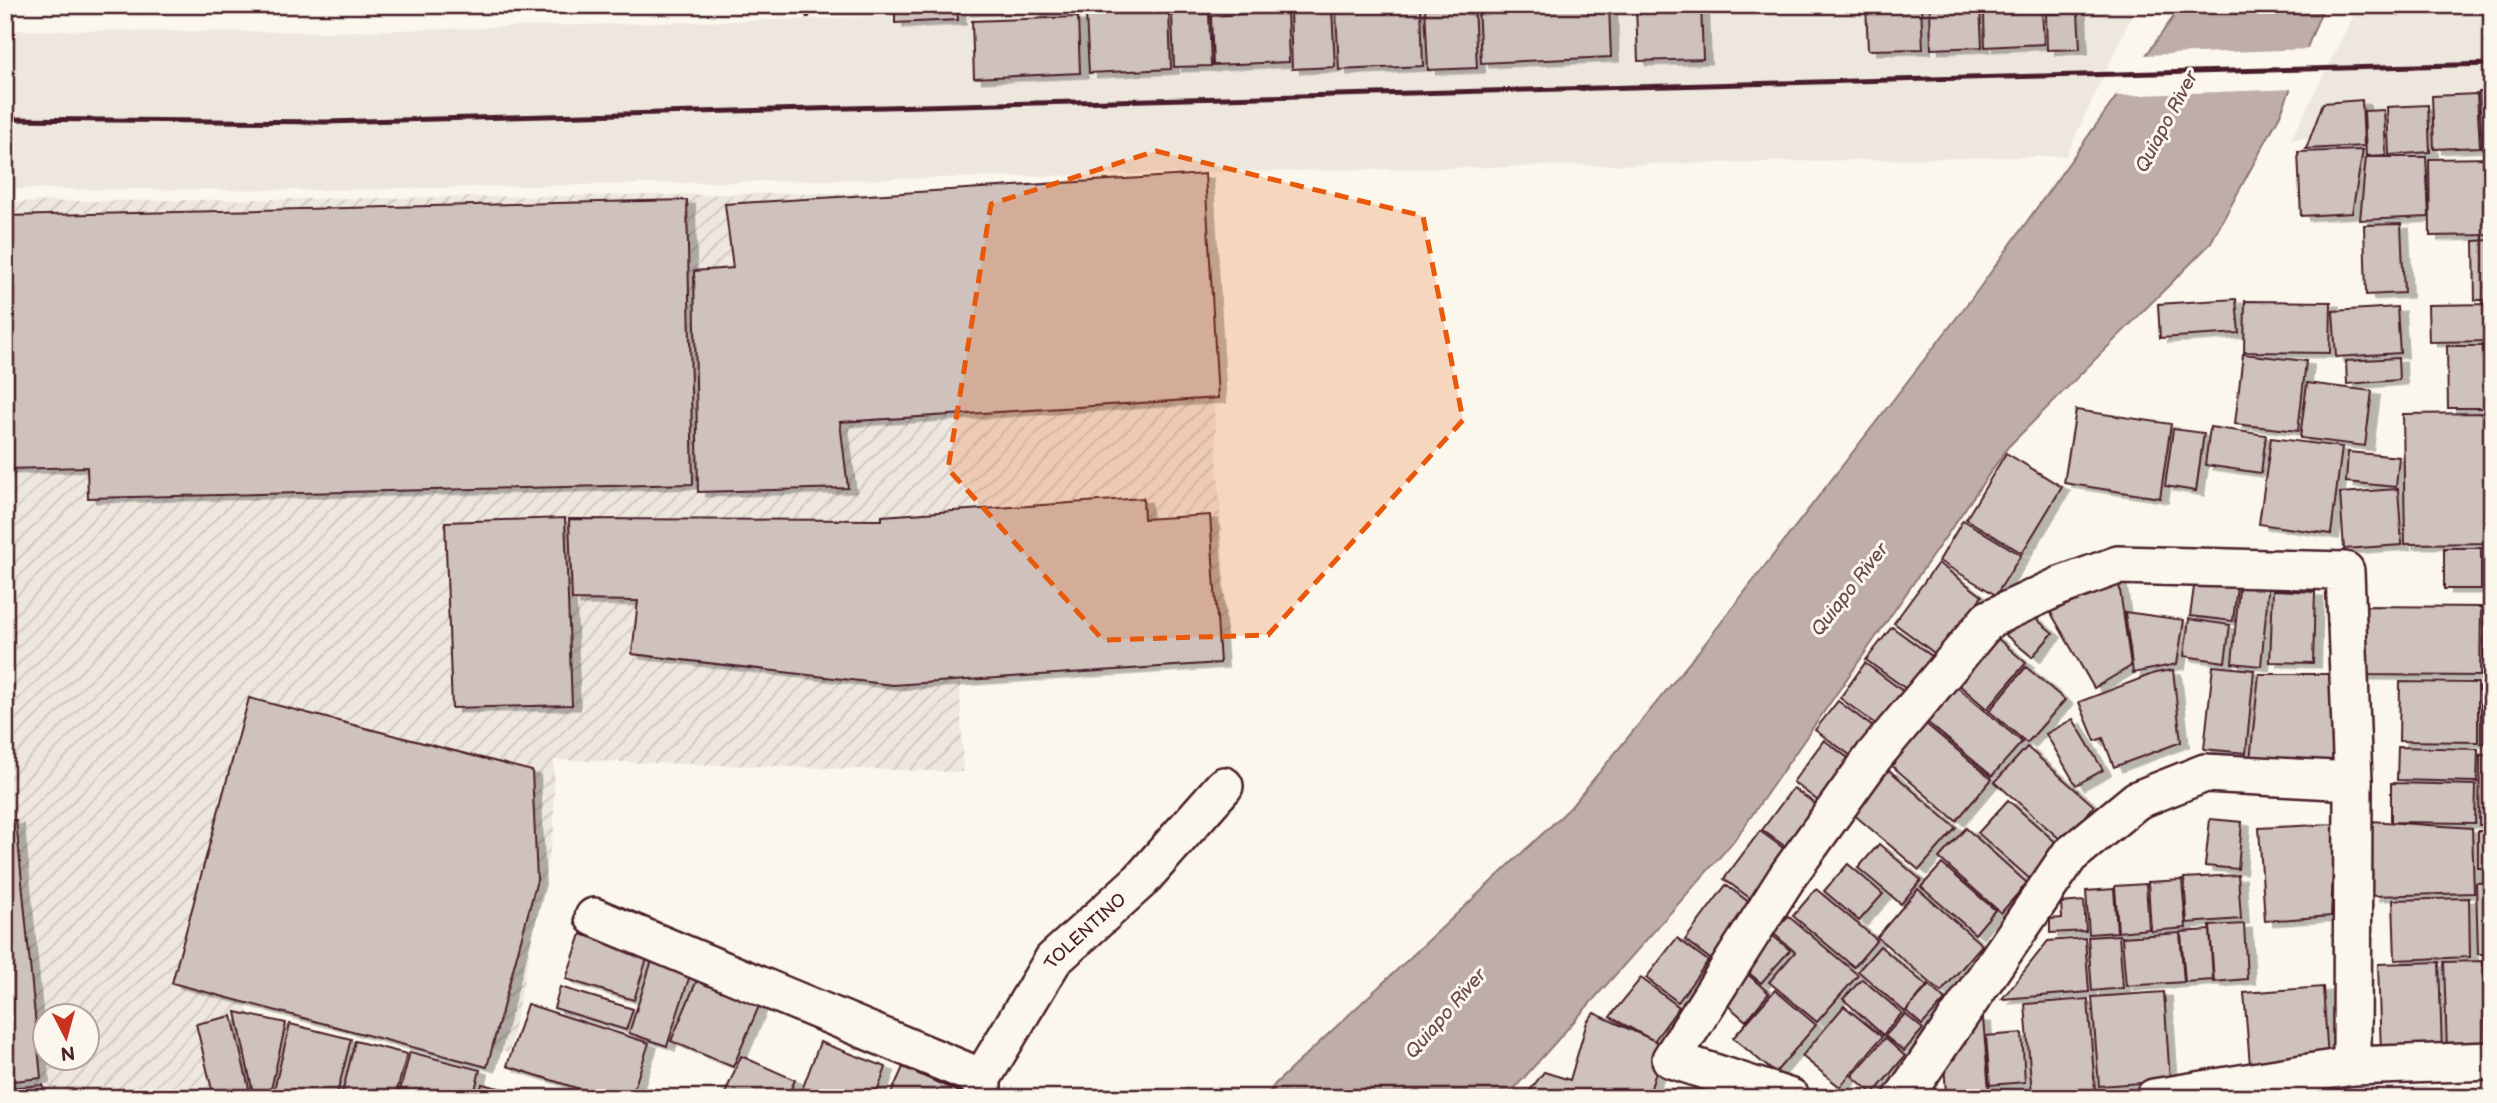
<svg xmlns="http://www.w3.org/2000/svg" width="2497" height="1103" font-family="'Balsamiq Sans',sans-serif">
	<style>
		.built { fill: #eee7de }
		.industrial { fill: url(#industrial-furrows); fill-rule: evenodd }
		.water { fill: #bfadaa; stroke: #907477; stroke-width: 2 }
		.pier { fill: #fbf7ec }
		.building { fill: #cfc2bc; stroke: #4a1f2b; stroke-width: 2; filter: url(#shadow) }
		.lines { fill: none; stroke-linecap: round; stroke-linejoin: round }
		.minor-casing { stroke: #4a1f2b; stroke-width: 42 }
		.path { stroke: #4a1f2b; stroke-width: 4.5; stroke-dasharray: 5 5; stroke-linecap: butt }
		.minor { stroke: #fbf7ec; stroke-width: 37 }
		.rail { stroke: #4a1f2b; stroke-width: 5 }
		.marked { fill: #e8590c; fill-opacity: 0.2; stroke: #e8590c; stroke-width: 5; stroke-dasharray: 14 9; stroke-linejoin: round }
		.labels { text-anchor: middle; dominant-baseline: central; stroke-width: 6; stroke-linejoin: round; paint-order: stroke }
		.street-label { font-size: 18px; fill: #4a1f2b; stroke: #fbf7ec }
		.water-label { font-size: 19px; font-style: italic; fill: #6d4a51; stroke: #fbf7ec }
	</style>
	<defs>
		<pattern id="industrial-furrows" width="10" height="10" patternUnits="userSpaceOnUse" patternTransform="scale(1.75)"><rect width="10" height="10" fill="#eee7de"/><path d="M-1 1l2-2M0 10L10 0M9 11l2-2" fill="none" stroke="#cec6bf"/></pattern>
		<filter id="shadow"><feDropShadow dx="8" dy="4.5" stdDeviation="0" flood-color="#0004"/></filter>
	</defs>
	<rect width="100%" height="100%" fill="#fbf7ec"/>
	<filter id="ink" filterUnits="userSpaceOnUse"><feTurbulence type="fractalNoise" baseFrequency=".0143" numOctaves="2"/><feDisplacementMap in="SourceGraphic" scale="14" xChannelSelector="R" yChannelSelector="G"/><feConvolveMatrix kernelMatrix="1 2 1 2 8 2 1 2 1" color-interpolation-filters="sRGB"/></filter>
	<g filter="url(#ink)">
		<g class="built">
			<polygon points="1319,5 2137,5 2066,156 322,190 5,189 5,30 323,32"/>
			<polygon points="2359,5 2492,5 2492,136 2291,139"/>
		</g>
		<path class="industrial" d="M1201,189L1228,639L959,662L963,772L554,760V830L509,1053L244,994L266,1098H5V202ZM46,1016H88V1058H46Z"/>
		<polygon class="water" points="2182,5 2324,5 2280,115 2210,244 2008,447 1734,841 1506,1098 1265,1098 1275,1084 1570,808 1703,646 1978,290"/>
		<polygon class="pier" points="2310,49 2294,89 2116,96 2142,55"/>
		<g class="building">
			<polygon points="895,5 957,5 958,20 895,23"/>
			<polygon points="962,5 1029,5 1030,8 963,11"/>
			<polygon points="1034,5 1081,5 1081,10 1034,13"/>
			<polygon points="1474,5 1477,68 1428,70 1425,6"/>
			<polygon points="1478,5 1609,5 1611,57 1481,63"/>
			<polygon points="1636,5 1701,5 1703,59 1638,61"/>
			<polygon points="1866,5 1921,5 1923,49 1868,50"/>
			<polygon points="1930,5 1980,5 1982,47 1931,49"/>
			<polygon points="1421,7 1423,66 1339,70 1336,11"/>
			<polygon points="1332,9 1335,67 1292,69 1290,11"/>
			<polygon points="1169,11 1171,69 1089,73 1086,14"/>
			<polygon points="2042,11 2044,44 1985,47 1984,14"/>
			<polygon points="1287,12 1289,62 1213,65 1211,16"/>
			<polygon points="2078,12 2080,49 2047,50 2046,14"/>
			<polygon points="1209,13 1211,66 1174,67 1172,14"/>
			<polygon points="1078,17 1080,73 974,78 972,21"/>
			<polygon points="2479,92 2492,92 2492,147 2482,148"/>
			<polygon points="2477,94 2480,147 2434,149 2432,96"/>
			<polygon points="2362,100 2364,146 2306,149 2323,103"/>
			<polygon points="2428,105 2430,152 2389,155 2387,107"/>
			<polygon points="2384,110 2386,155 2366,156 2364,111"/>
			<polygon points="2363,150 2352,213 2301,216 2298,152"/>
			<polygon points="2366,157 2426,157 2429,217 2360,220"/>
			<polygon points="2492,158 2492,235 2430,236 2429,159"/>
			<polygon points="1205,174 1218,398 840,422 848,488 698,492 694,271 733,268 725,204"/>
			<polygon points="687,200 693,484 88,498 87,467 5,469 5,216"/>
			<polygon points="2401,224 2404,293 2366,295 2364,225"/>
			<polygon points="2492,240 2492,300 2475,300 2474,241"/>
			<polygon points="2236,299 2239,333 2160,338 2158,304"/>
			<polygon points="2245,301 2331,302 2330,353 2244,352"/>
			<polygon points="2492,304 2492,341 2429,342 2428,305"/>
			<polygon points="2397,307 2400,353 2336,357 2333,311"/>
			<polygon points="2447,346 2492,346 2492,408 2448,408"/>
			<polygon points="2243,354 2306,361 2298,431 2235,424"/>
			<polygon points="2398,358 2399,380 2347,384 2346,361"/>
			<polygon points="2307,383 2372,391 2365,446 2300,438"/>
			<polygon points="2076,410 2171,424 2160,498 2064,483"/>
			<polygon points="2492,413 2492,543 2405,544 2403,414"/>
			<polygon points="2210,427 2266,435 2261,473 2205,465"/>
			<polygon points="2173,429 2204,433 2196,491 2165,486"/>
			<polygon points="2271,438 2342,447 2331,534 2259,524"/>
			<polygon points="2348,452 2399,457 2396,487 2346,482"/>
			<polygon points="2006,453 2062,487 2022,553 1966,519"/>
			<polygon points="2398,489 2402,545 2344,549 2340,493"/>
			<polygon points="1143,498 1144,519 1210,515 1220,663 893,685 632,654 638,601 572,600 569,519 882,520 882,516"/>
			<polygon points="565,518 572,705 452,708 445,522"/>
			<polygon points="1963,520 2021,555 1996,595 1939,561"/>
			<rect x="2444" y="548" width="37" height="41"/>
			<polygon points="2485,549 2492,549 2492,609 2484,609"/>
			<polygon points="1938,563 1982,596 1937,655 1894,623"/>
			<polygon points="2241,568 2270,571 2261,666 2232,663"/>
			<polygon points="2117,570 2131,666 2094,688 2043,599"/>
			<polygon points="2196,572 2238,577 2233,621 2190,616"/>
			<polygon points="2273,590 2315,592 2313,663 2270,662"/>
			<polygon points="2364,606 2481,607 2480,676 2363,675"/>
			<polygon points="2023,608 2053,633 2032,657 2002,632"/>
			<polygon points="2125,612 2184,620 2177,664 2133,673"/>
			<polygon points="2485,615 2492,615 2492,685 2484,684"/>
			<polygon points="2189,619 2230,625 2225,662 2184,656"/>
			<polygon points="1892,627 1937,660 1912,693 1866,660"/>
			<polygon points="1990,632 2026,663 1987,709 1951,678"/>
			<polygon points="1865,663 1908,695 1882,729 1840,698"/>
			<polygon points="2213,666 2254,670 2246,753 2204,749"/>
			<polygon points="2026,667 2065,700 2027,743 1989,711"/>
			<polygon points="2173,670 2181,742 2114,767 2103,738 2095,741 2079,702 2155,673"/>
			<polygon points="2259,674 2337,674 2337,769 2250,761"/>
			<polygon points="1951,682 2022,742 1992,776 1921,717"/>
			<polygon points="2400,682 2478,683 2478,742 2399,741"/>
			<polygon points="2481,687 2492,688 2492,743 2481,743"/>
			<polygon points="249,698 532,771 537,880 487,1067 172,983"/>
			<polygon points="1838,701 1878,731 1857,760 1815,730"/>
			<polygon points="2073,719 2103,770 2076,785 2046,734"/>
			<polygon points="1926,724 1992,779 1956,821 1891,765"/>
			<polygon points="1824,740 1856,764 1825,806 1793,782"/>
			<polygon points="2027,747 2094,806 2062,841 1995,782"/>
			<polygon points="2398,747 2478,749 2477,782 2397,780"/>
			<polygon points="2480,755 2492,755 2492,826 2479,825"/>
			<polygon points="1889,770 1956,828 1919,870 1852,813"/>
			<polygon points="2391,783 2476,785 2475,823 2391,822"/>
			<polygon points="1793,788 1824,810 1793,852 1762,830"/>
			<polygon points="2008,800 2061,847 2031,880 1978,833"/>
			<polygon points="2210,819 2242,822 2238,869 2205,866"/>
			<polygon points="16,820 41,1078 5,1082 5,822"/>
			<polygon points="2370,821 2472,828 2474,893 2372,896"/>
			<polygon points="2335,824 2331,916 2265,921 2259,828"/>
			<polygon points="1966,828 2027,883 2001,913 1939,858"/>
			<polygon points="1760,831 1794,856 1758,904 1724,879"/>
			<rect x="2478" y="831" width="14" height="37"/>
			<polygon points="1879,844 1921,880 1901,904 1858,868"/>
			<polygon points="1848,864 1883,894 1859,921 1824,891"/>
			<polygon points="1942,864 1995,910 1975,934 1921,887"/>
			<polygon points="2238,875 2241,919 2187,923 2184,878"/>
			<polygon points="2182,880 2186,928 2151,931 2148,882"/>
			<polygon points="2492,882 2492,954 2478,954 2476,883"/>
			<polygon points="2146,884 2149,929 2118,932 2115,886"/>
			<polygon points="1726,885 1754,906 1713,961 1685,940"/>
			<polygon points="1816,889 1877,940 1854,967 1793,916"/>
			<polygon points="1918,889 1982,945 1941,992 1877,937"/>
			<polygon points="2114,889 2117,932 2089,934 2086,891"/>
			<polygon points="2469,898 2470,957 2395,960 2393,900"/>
			<polygon points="2084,901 2086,931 2050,933 2050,919 2062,918 2061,903"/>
			<polygon points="1788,916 1858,975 1817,1022 1769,982 1795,952 1773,933"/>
			<polygon points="2244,924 2247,979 2214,982 2210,926"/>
			<polygon points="2210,930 2213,980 2185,982 2181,932"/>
			<polygon points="2180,933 2184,982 2126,986 2122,937"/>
			<polygon points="581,934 648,955 634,1000 566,979"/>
			<polygon points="1772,935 1790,950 1761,983 1743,968"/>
			<polygon points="2119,935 2123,988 2092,991 2088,937"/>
			<polygon points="1677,938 1708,961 1678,1002 1646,978"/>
			<polygon points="2085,938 2089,992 2002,999 2048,941"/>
			<polygon points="1880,946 1927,986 1905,1012 1858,971"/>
			<polygon points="2487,956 2492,956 2492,1048 2489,1048"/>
			<polygon points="653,957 692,969 667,1046 629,1033"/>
			<polygon points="2483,961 2486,1050 2447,1051 2444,962"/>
			<polygon points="2439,962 2442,1051 2381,1053 2378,964"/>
			<polygon points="1744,971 1769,993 1746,1021 1720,999"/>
			<polygon points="700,973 762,999 733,1067 671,1041"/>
			<polygon points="1641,978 1679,1007 1654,1041 1610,1017"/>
			<polygon points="1862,979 1902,1013 1883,1035 1843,999"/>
			<polygon points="1929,985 1945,1000 1922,1025 1906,1011"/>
			<polygon points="560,987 633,1009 626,1030 554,1008"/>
			<polygon points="2323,987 2328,1059 2250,1065 2244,993"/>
			<polygon points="1775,990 1816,1025 1775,1073 1733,1038"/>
			<polygon points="2164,992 2170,1081 2099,1086 2092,997"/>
			<polygon points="2088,999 2095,1090 2032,1094 2025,1004"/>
			<polygon points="527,1004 649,1043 631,1098 608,1098 507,1066"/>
			<polygon points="1844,1006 1882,1037 1840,1087 1802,1056"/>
			<polygon points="236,1012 286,1023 269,1098 254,1098"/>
			<polygon points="1594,1013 1664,1045 1648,1098 1524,1098 1544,1072 1570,1080 1587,1022"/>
			<polygon points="1905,1014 1923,1029 1904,1051 1885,1036"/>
			<polygon points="232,1016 251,1097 214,1098 196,1024"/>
			<polygon points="1974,1018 1983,1018 1989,1091 1946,1094 1944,1063"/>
			<polygon points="290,1024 351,1039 336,1098 272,1098"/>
			<polygon points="2022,1033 2025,1082 1990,1085 1986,1036"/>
			<polygon points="1885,1038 1905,1056 1873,1094 1852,1076"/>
			<polygon points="355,1041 407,1054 395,1098 341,1098"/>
			<polygon points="820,1042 886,1067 875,1098 799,1098"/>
			<polygon points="410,1052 480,1070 473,1098 398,1098"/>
			<polygon points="741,1056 795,1080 787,1098 723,1098"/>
			<polygon points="903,1067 972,1098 889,1098"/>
			<polygon points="482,1084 528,1095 528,1098 479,1098"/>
			<polygon points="43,1085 44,1098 5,1098 5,1088"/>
		</g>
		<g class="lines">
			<defs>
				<g id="minor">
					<polyline points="594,917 982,1078"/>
					<path id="s1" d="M982,1098V1078L1053,960L1141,880L1224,786"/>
					<polyline points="1791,1098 1671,1059 1789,874 1874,756 1989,619 2060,586 2118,565 2345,571 2353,781 2352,1066"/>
					<polyline points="1903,1098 2069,856 2137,800 2205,773 2353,781"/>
					<polyline points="2154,1098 2352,1066 2492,1061"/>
				</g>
			</defs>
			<use href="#minor" class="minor-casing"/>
			<polyline class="path" points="807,5 808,18"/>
			<use href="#minor" class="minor"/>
			<polyline class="rail" points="5,119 326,122 2492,64"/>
		</g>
	</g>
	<path class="marked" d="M1156,151L1423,216L1463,420L1268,635L1103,640L948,469L991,204Z"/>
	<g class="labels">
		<g class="street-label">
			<text stroke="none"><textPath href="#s1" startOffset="201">TOLENTINO</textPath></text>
		</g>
		<g class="water-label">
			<text transform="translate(2167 122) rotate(-62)">Quiapo River</text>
			<text transform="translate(1850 590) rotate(-52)">Quiapo River</text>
			<text transform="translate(1446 1014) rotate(-49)">Quiapo River</text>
		</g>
	</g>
	<rect width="2497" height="1103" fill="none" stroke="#fbf7ec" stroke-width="28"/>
	<rect x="14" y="14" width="2469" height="1075" fill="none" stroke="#4a1f2b" stroke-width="2.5" filter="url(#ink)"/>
	<g transform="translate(66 1037) rotate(174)"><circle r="33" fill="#fbf7ec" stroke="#b4a19f" stroke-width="2"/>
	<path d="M0-5L12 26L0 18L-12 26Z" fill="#c8321e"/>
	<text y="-10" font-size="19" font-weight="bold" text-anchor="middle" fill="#4a1f2b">N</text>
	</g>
</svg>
